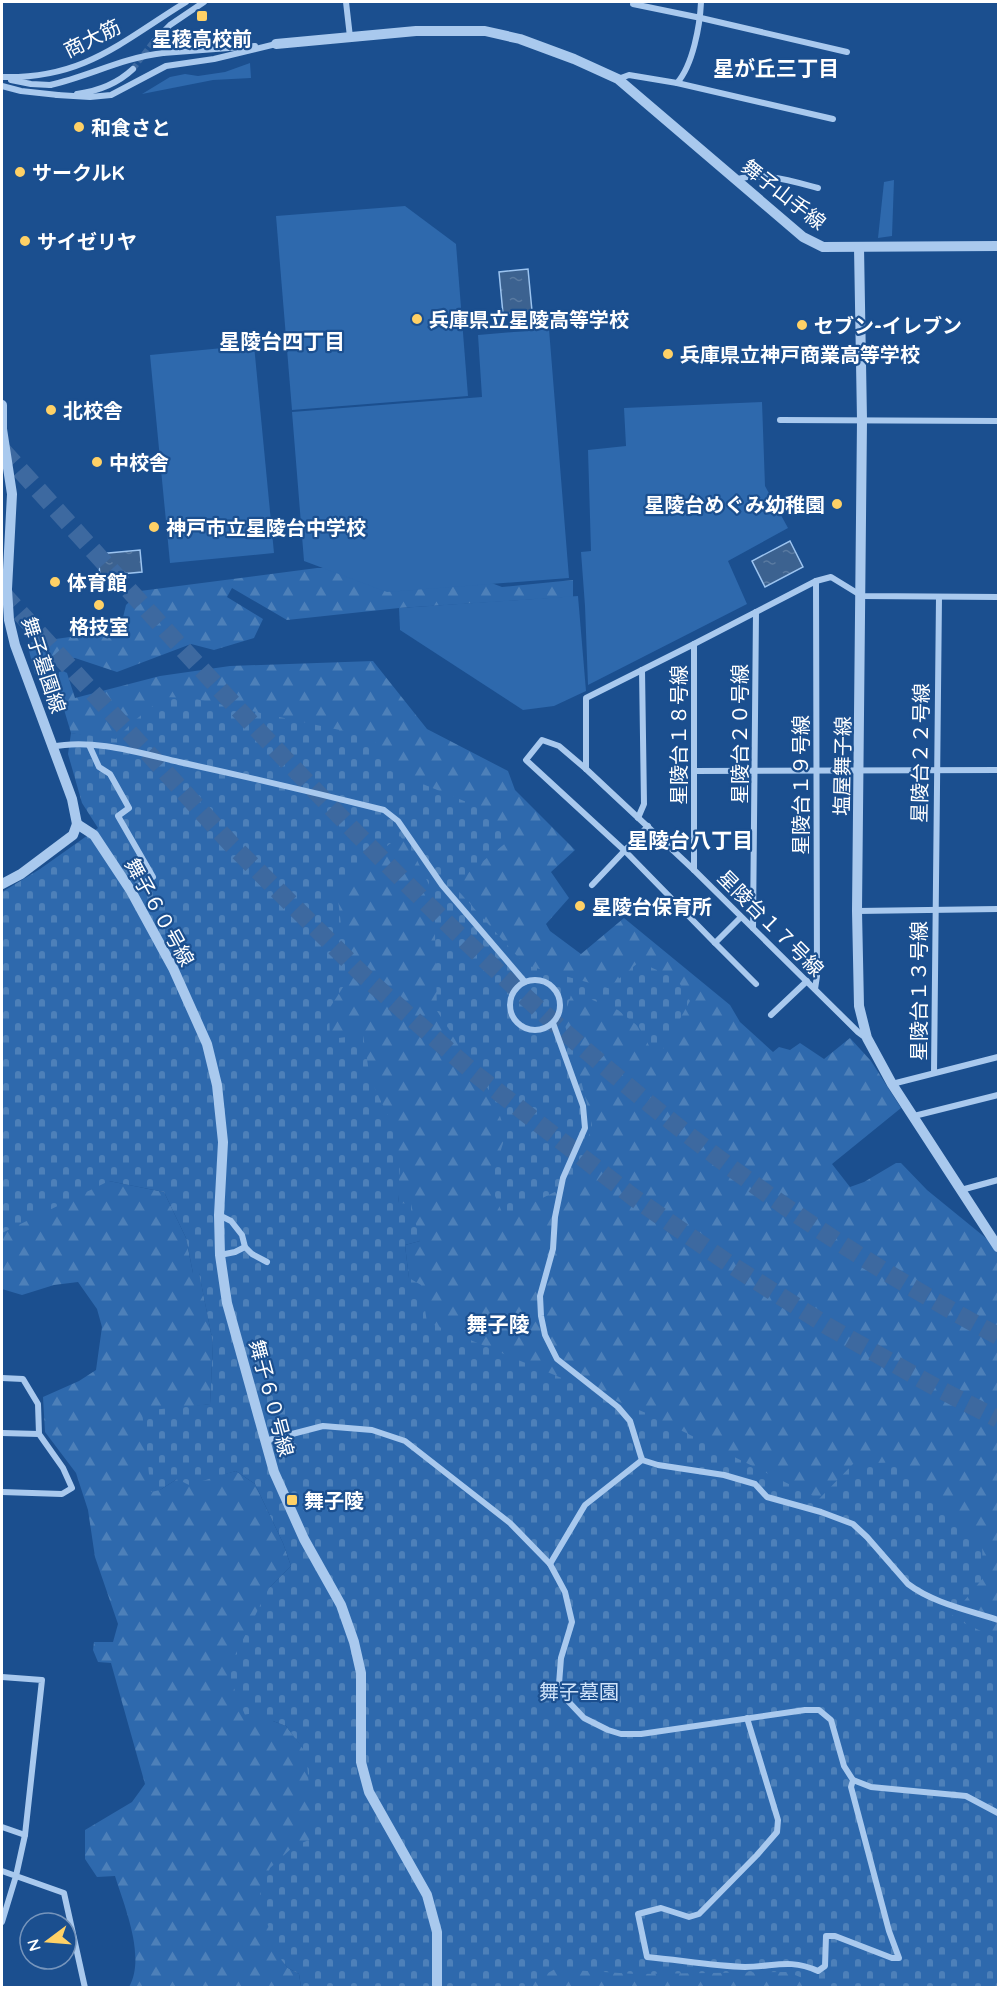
<svg xmlns="http://www.w3.org/2000/svg" width="1000" height="1989" font-family="Quicksand,'Noto Sans JP',sans-serif">
	<style>
		.forest { fill: url(#forest-firs) }
		.cemetery { fill: url(#cemetery-stones) }
		.park { fill: #2e69ad }
		.water { fill: url(#water-ripples); stroke: #9cc4f0; stroke-width: 1.5 }
		.lines { fill: none; stroke-linecap: round; stroke-linejoin: round }
		.minor-tunnel { stroke: #3d69a0; stroke-width: 6; stroke-dasharray: 6 3; stroke-linecap: butt }
		.motorway-tunnel { stroke: #3d69a0; stroke-width: 18; stroke-dasharray: 18 9; stroke-linecap: butt }
		.minor { stroke: #a9c9ee; stroke-width: 6 }
		.tertiary { stroke: #a9c9ee; stroke-width: 10 }
		.minor-bridge { stroke: #a9c9ee; stroke-width: 6 }
		.poi-dot { fill: #ffd166; stroke: #1b4f8f; stroke-width: 2 }
		.labels { text-anchor: middle; dominant-baseline: central; stroke-width: 4.5; stroke-linejoin: round; paint-order: stroke }
		.street-label { font-size: 20px; fill: #fff; stroke: #1b4f8f }
		.poi-label { font-size: 20px; font-weight: bold; fill: #fff; stroke: #1b4f8f; text-anchor: start }
		.park-label { font-size: 20px; fill: #cfe3fa; stroke: #1b4f8f }
		.neighbourhood-label { font-size: 21px; font-weight: bold; fill: #fff; stroke: #1b4f8f }
	</style>
	<defs>
		<pattern id="forest-firs" width="22" height="20" patternUnits="userSpaceOnUse" patternTransform="scale(1.5)"><rect width="22" height="20" fill="#2e69ad"/><path d="M5 1l3.5 6h-7zM16 11l3.5 6h-7z" fill="#4d80b9"/></pattern>
		<pattern id="cemetery-stones" width="16" height="16" patternUnits="userSpaceOnUse" patternTransform="scale(1.5)"><rect width="16" height="16" fill="#2e69ad"/><path d="M2 7V4a2 2 0 0 1 4 0v3zM10 15v-3a2 2 0 0 1 4 0v3z" fill="#4d80b9"/></pattern>
		<pattern id="water-ripples" width="26" height="14" patternUnits="userSpaceOnUse" patternTransform="scale(1.5)"><rect width="26" height="14" fill="#3c6290"/><path d="M2 4q2-2 4 0t4 0M15 11q2-2 4 0t4 0" fill="none" stroke="#597aa1"/></pattern>
	</defs>
	<rect width="100%" height="100%" fill="#1b4f8f"/>
	<g class="forest">
		<polygon points="317,568 409,568 473,576 502,587 573,580 573,597 399,608 287,620 232,588 227,597 263,619 254,638 214,650 191,644 117,672 75,658 56,659 44,675 35,674 27,643 120,630 126,605 140,591"/>
		<polygon points="373,661 427,729 508,771 515,790 575,850 551,872 569,898 546,924 550,931 581,954 624,918 730,1005 740,1022 773,1052 779,1047 790,1050 800,1043 824,1059 850,1038 871,1061 901,1108 832,1164 850,1187 864,1182 896,1163 901,1163 927,1190 992,1243 998,1253 998,1987 442,1987 409,1279 405,1245 420,1241 399,1204 398,1195 313,1042 161,751 71,733 57,686 59,672 63,671 67,673 75,698 160,676 230,666"/>
		<path d="M2,918L109,1181L164,1192L186,1238L193,1273L199,1272L213,1343L210,1404L190,1407L160,1490L177,1479L213,1477L236,1471L255,1484L283,1543L291,1566L269,1588L257,1712L273,1721L286,1726L306,1752L354,1775L282,1961L288,1968L299,1974L301,1987H129C146,1957 125,1908 115,1876L97,1877L85,1859V1830L132,1802L145,1784L111,1663L98,1662L93,1650L94,1642H113L118,1624L95,1557L88,1510L76,1473L45,1432L43,1397L79,1381L96,1370L102,1327L97,1309L78,1282L54,1285L22,1295L2,1289Z"/>
	</g>
	<polygon class="cemetery" points="164,697 191,698 372,737 391,771 486,810 507,842 453,885 525,965 608,988 639,962 677,979 690,1001 663,1049 653,1053 639,1027 618,1010 572,992 563,1020 574,1052 592,1125 575,1182 504,1217 490,1184 506,1134 494,1098 437,1011 434,895 415,856 400,836 373,857 337,890 341,925 347,939 347,981 329,1009 330,1039 363,1035 370,1078 397,1135 400,1167 398,1195 399,1203 411,1204 420,1241 405,1245 409,1278 421,1285 427,1322 646,1413 819,1499 853,1464 892,1462 982,1543 983,1578 951,1617 998,1639 998,1978 995,1987 829,1988 787,1972 636,1974 555,1969 523,1987 301,1987 299,1974 288,1968 282,1961 258,1900 270,1868 294,1846 314,1838 306,1753 286,1726 273,1721 265,1725 256,1712 245,1715 227,1671 269,1588 291,1566 283,1543 255,1484 236,1471 189,1485 177,1479 160,1490 151,1492 142,1411 210,1404 213,1343 199,1273 193,1273 186,1238 164,1192 109,1181 2,1233 2,892 40,869 98,828 82,803 68,754 71,733 116,739 134,721"/>
	<g class="park">
		<polygon points="250,63 251,78 213,80 142,94 170,77 185,74 198,76 225,72"/>
		<polygon points="894,180 892,236 878,238 884,182"/>
		<polygon points="405,206 456,244 468,396 292,410 276,216"/>
		<polygon points="549,329 569,578 387,592 304,561 292,412 482,397 478,335"/>
		<polygon points="254,345 274,553 170,563 150,355"/>
		<polygon points="762,402 765,486 788,528 728,561 747,604 588,685 585,606 581,552 591,551 588,450 626,446 624,408"/>
		<polygon points="578,596 586,691 554,706 523,710 400,630 399,608"/>
	</g>
	<g class="water">
		<polygon points="528,269 532,311 503,314 499,272"/>
		<polygon points="790,541 803,567 765,587 752,561"/>
		<polygon points="140,550 142,572 100,576 98,554"/>
	</g>
	<g class="lines">
		<polyline class="minor-tunnel" points="133,69 154,41"/>
		<g class="motorway-tunnel">
			<path d="M2,450C216,685 427,928 677,1126C777,1206 886,1276 998,1336"/>
			<polyline points="2,593 232,845 364,976 474,1073 633,1197 728,1263 829,1327 937,1388 998,1419"/>
		</g>
		<g class="minor">
			<polyline points="346,2 350,37"/>
			<polyline points="633,4 701,18 847,52"/>
			<polyline points="154,41 170,25 204,2"/>
			<polyline points="163,53 255,46"/>
			<path d="M2,77C84,79 121,42 186,2"/>
			<path d="M618,79L629,75L677,83C693,65 700,25 701,2"/>
			<polyline points="11,80 31,84 50,85"/>
			<polyline points="677,83 833,119"/>
			<polyline points="2,86 21,91 58,95"/>
			<path d="M77,94C99,91 117,84 133,69"/>
			<polyline points="57,95 90,97 111,95 166,66 214,59 276,44"/>
			<path d="M736,180C758,170 795,182 818,188"/>
			<polyline points="780,420 998,421"/>
			<polyline points="89,745 99,767 110,774 129,808 118,816 153,877 131,891"/>
			<path d="M52,747C91,738 140,753 179,762C248,777 316,793 384,810L398,821L442,885L525,982"/>
			<polyline points="586,769 586,698 694,644"/>
			<polyline points="694,771 998,770"/>
			<polyline points="638,818 644,804 642,670"/>
			<polyline points="694,870 694,644 816,581 831,577 862,596 998,597"/>
			<polyline points="592,885 648,826"/>
			<polyline points="857,911 998,909"/>
			<polyline points="741,917 715,943 625,851 526,760 542,740 559,746 586,769 694,870 858,1032 866,1038"/>
			<polyline points="753,928 756,612"/>
			<polyline points="715,943 756,984"/>
			<circle cx="535" cy="1005" r="25"/>
			<polyline points="815,989 817,976 816,581"/>
			<polyline points="771,1015 807,981"/>
			<polyline points="553,1023 583,1106 585,1128 563,1178 555,1217 553,1249 540,1296 541,1316 545,1335 557,1359 618,1407 630,1421 642,1460"/>
			<polyline points="934,1073 939,597"/>
			<polyline points="892,1084 998,1057"/>
			<polyline points="914,1116 998,1095"/>
			<polyline points="961,1190 998,1180"/>
			<polyline points="219,1215 231,1221 242,1235 245,1247 252,1254 267,1262"/>
			<polyline points="220,1255 235,1252 245,1247"/>
			<polyline points="2,1378 23,1379 38,1404 39,1434 63,1468 72,1488 62,1494 2,1492"/>
			<polyline points="2,1433 39,1434"/>
			<polyline points="265,1441 323,1426 372,1430 405,1441 510,1523 550,1564 565,1592 572,1622 561,1658 559,1684 567,1700 584,1718 608,1730 621,1734 641,1734 805,1710 819,1710 831,1720 844,1766 853,1780 871,1787 966,1796 998,1813"/>
			<path d="M642,1460L658,1465L724,1475L755,1484L767,1497L821,1512L853,1524L867,1537L908,1584C933,1603 968,1610 998,1620"/>
			<polyline points="550,1564 585,1505 642,1460"/>
			<polyline points="2,1677 42,1680 25,1835 16,1876 64,1893 85,1988"/>
			<path d="M747,1718L778,1820L777,1832L757,1855L699,1914L689,1917L661,1908L638,1914L647,1957C680,1960 713,1966 745,1967C774,1967 789,1958 818,1971L825,1966L826,1936H835L892,1958H899L889,1931L851,1787L853,1780"/>
			<polyline points="2,1827 25,1835"/>
			<polyline points="2,1871 16,1876 2,1922"/>
		</g>
		<g class="tertiary">
			<polyline points="276,44 416,31 485,31 520,39 574,59 618,79 803,237 823,247 998,246"/>
			<polyline points="859,247 862,420 857,911 859,1006 867,1038 892,1084 998,1247"/>
			<polyline points="2,405 2,429 12,494 7,589 9,620 15,645 72,799 77,824"/>
			<polyline points="77,824 94,835 131,891 173,968 207,1044 217,1085 223,1142 219,1215 220,1255 227,1303 274,1472 304,1539 341,1605 354,1642 361,1673 361,1762 369,1792 427,1895 437,1932 437,1988"/>
			<polyline points="2,884 21,874 73,835 77,824"/>
		</g>
		<path class="minor-bridge" d="M50,85C90,76 121,58 163,53"/>
	</g>
	<g class="poi-dot">
		<rect x="196" y="10" width="12" height="12" rx="3"/>
		<circle cx="79" cy="127" r="6"/>
		<circle cx="20" cy="172" r="6"/>
		<circle cx="25" cy="241" r="6"/>
		<circle cx="417" cy="319" r="6"/>
		<circle cx="802" cy="325" r="6"/>
		<circle cx="668" cy="354" r="6"/>
		<circle cx="51" cy="410" r="6"/>
		<circle cx="97" cy="462" r="6"/>
		<circle cx="837" cy="504" r="6"/>
		<circle cx="154" cy="527" r="6"/>
		<circle cx="55" cy="582" r="6"/>
		<circle cx="99" cy="605" r="6"/>
		<circle cx="580" cy="906" r="6"/>
		<rect x="286" y="1494" width="12" height="12" rx="3"/>
	</g>
	<g class="labels">
		<g class="street-label">
			<text transform="translate(92 38) rotate(-26)">商大筋</text>
			<text transform="translate(784 194) rotate(38)">舞子山手線</text>
			<text transform="translate(44 665) rotate(72)">舞子墓園線</text>
			<text transform="translate(739 734) rotate(-90)">星陵台２０号線</text>
			<text transform="translate(678 735) rotate(-90)">星陵台１８号線</text>
			<text transform="translate(920 753) rotate(-89)">星陵台２２号線</text>
			<text transform="translate(842 766) rotate(-89)">塩屋舞子線</text>
			<text transform="translate(800 785) rotate(-90)">星陵台１９号線</text>
			<text transform="translate(160 912) rotate(61)">舞子６０号線</text>
			<text transform="translate(771 923) rotate(45)">星陵台１７号線</text>
			<text transform="translate(918 991) rotate(-90)">星陵台１３号線</text>
			<text transform="translate(272 1398) rotate(75)">舞子６０号線</text>
		</g>
		<g class="poi-label">
			<text x="202" y="38" text-anchor="middle">星稜高校前</text>
			<text x="91" y="127">和食さと</text>
			<text x="32" y="172">サークルK</text>
			<text x="37" y="241">サイゼリヤ</text>
			<text x="429" y="319">兵庫県立星陵高等学校</text>
			<text x="814" y="325">セブン-イレブン</text>
			<text x="680" y="354">兵庫県立神戸商業高等学校</text>
			<text x="63" y="410">北校舎</text>
			<text x="109" y="462">中校舎</text>
			<text x="825" y="504" text-anchor="end">星陵台めぐみ幼稚園</text>
			<text x="166" y="527">神戸市立星陵台中学校</text>
			<text x="67" y="582">体育館</text>
			<text x="99" y="626" text-anchor="middle">格技室</text>
			<text x="592" y="906">星陵台保育所</text>
			<text x="304" y="1500">舞子陵</text>
		</g>
		<g class="park-label">
			<text x="579" y="1691">舞子墓園</text>
		</g>
		<g class="neighbourhood-label">
			<text x="776" y="68">星が丘三丁目</text>
			<text x="282" y="341">星陵台四丁目</text>
			<text x="690" y="840">星陵台八丁目</text>
			<text x="498" y="1324">舞子陵</text>
		</g>
	</g>
	<rect width="1000" height="1989" fill="none" stroke="#ffffff" stroke-width="6"/>
	<g transform="translate(48 1941) rotate(254)"><circle r="28" fill="#1b4f8f" stroke="#7695bc" stroke-width="1.5"/>
	<path d="M0-4.5L10 22L0 15L-10 22Z" fill="#ffd166"/>
	<text y="-9" font-size="16" font-weight="bold" text-anchor="middle" fill="#ffffff">N</text>
	</g>
</svg>
